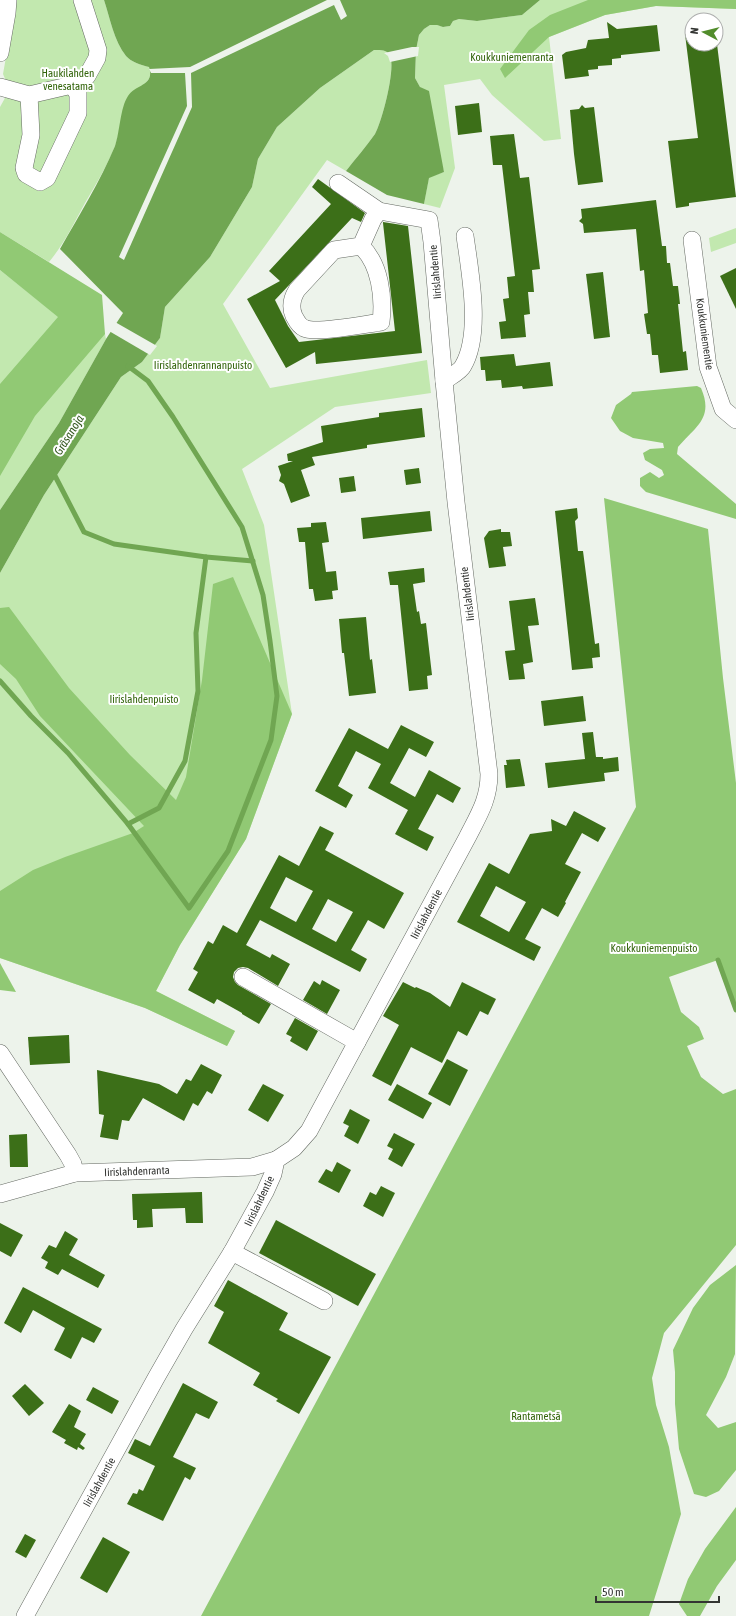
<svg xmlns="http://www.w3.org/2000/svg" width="736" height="1616" font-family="'Asap Condensed',sans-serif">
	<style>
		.green { fill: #c2e8af }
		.forest { fill: #91c974 }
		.water { fill: #70a652 }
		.pier { fill: #edf3eb }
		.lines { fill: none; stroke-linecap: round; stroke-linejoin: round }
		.stream { stroke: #70a652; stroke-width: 5 }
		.building { fill: #3c6f18; fill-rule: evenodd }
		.minor-casing { stroke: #646962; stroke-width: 18 }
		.minor { stroke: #fff; stroke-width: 17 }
		.labels { text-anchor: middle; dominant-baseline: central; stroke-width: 4; stroke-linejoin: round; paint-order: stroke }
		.park-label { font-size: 11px; fill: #32640a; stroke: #fff }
		.street-label { font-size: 11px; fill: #333532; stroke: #fff }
		.water-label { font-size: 12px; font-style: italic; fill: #33571e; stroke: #fff }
	</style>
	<rect width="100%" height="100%" fill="#edf3eb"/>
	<g class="green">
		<path d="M13,0H104C110,18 114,41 126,56C131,62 141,65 149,67C156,86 132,86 126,102C121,116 120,132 115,146C107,166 96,184 85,203C74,223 64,244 49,262L0,232V107L5,98L6,81L3,74L11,29Z"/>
		<polygon points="540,0 736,0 736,9 656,6 605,15 549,37 561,139 544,141 492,95 480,79 444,85 455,168 440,208 424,204 429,177 444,172 420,87 415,78 416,50 419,35 424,29 430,25 437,25 444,27 450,26 453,21 459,19 477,21 522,15"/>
		<path d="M374,50C381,50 387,49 390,56C396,68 382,122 375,134C366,147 355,159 346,171L327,160L223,304L270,388L427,360L431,393L335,407L242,469L264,525L292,714L246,839L180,945L156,991L235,1031L227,1046L145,1008L0,958V573L44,495L121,377L142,362L160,338L165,307L210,257L252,187L258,159L277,127L320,88Z"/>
		<polygon points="736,228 736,243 711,252 709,238"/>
		<polygon points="0,270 59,317 105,334 106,339 59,423 0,510"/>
	</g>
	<g class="forest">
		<polygon points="588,0 736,0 736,9 656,6 605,15 549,37 505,78 500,69 529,30 550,15"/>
		<polygon points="0,232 102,295 105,334 35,416 0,476 0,384 58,317 0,270"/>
		<path d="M697,386L701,388C714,418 696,426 678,447L677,454L736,504V519L646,492L640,486V478L650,472L659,478L664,475L662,470L645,460L643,453L650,449L664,448L663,443L633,438L620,431L611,418L616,405L631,394L632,392Z"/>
		<polygon points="604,498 708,529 723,678 736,783 736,1010 718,960 669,977 681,1012 699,1027 704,1039 687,1046 701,1077 723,1094 736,1089 736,1245 664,1333 652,1378 656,1405 669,1447 681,1514 649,1616 201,1616 636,807"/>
		<polygon points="233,577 292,714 246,839 180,945 156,991 235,1031 227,1046 145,1008 0,958 0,891 33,870 65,857 133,833 144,826 40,716 16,679 0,664 0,608 9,607 69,688 130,755 176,800 186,777 202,680 213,584"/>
		<polygon points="0,963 16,992 0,990"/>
		<polygon points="736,1265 735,1354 726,1377 706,1415 718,1428 736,1422 736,1470 719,1491 706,1497 694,1494 679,1449 675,1404 675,1372 673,1350 693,1308 710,1285"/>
		<polygon points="736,1507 736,1560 717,1586 700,1616 687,1616 679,1604 688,1579 705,1549"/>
	</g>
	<path class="water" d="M104,0H540L522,15L477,21L459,19L453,21L450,26L443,27L437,25H430L424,29L419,35L416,50L415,78L420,87L429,91L444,172L429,178L424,204L387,195L346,171C355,159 366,147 375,134C382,122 396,68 390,56C387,49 380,50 374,50L320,88L277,127L258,159L252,187L210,257L165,307L160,338L142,362L121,377L44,495L0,573V510L59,423L106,339L123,313L60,249C79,215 100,182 115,146C120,132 120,108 128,96C136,84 155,86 149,67C141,65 131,62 126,56C114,41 110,18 104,0Z"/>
	<g class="pier">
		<polygon points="327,0 340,0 347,16 341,20 334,5 191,73 192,107 124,260 119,257 187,106 185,73 151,73 149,69 190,67"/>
		<polygon points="412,47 419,47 418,56 390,62 388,56 384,53"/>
		<polygon points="115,322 157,346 150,355 109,331"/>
	</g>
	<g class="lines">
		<g class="stream">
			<polyline points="53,472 84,532 114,544 206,557"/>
			<polyline points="0,681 31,716 68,753 128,824 189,908 228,851 271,740 277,696 270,641 263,595 242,527 173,417 148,381 128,366"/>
			<polyline points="128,824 159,808 185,761 198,691 196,633 206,557 253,561"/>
			<polyline points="718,960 736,1010"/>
		</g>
	</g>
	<g class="building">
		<polygon points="607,22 617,29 657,25 660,51 621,55 621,58 612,59 612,65 598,66 598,69 588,70 589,76 565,79 562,55 566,52 586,48 588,40 609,38"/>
		<polygon points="692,33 692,44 716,44 716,36 736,197 689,203 689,206 676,208 668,141 698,138 685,34"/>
		<polygon points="479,103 482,132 458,135 455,106"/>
		<polygon points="582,105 585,108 594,107 603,182 578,185 574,154 570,110 579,109"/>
		<polygon points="514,134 520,178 529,177 540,269 532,270 534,292 528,292 530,314 524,315 526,337 501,339 499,322 506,321 503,299 509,298 507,277 515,276 502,165 493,165 490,136"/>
		<polygon points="318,179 365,213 361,222 352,218 275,300 288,326 299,342 395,331 383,223 383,222 408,226 422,353 316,364 315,352 286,368 247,299 280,281 269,271 331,204 312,187"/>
		<polygon points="656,200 662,246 666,246 667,263 670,263 673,286 678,286 680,304 678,304 683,352 686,351 688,370 660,373 658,355 652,355 650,334 647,334 644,314 648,313 644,270 640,271 636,229 584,233 583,224 579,221 582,218 581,209"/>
		<polygon points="736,268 736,309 720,276"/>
		<polygon points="603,272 610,337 594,339 586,274"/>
		<polygon points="514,354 516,366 550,362 553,386 523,389 522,386 502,388 501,380 486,381 485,370 481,370 480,357"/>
		<polygon points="422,408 425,437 367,445 367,448 312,457 315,465 301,470 310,496 291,503 284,484 279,481 281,475 278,466 293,461 288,461 287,454 323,442 321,426 379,417 379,413"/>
		<polygon points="419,468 421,483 406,485 404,470"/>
		<polygon points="354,476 356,491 341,493 339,478"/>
		<polygon points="577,508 578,518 575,521 578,551 583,551 595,644 599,643 600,657 592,658 593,668 572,670 555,511"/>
		<polygon points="430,511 432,531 363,539 361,518"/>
		<polygon points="326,522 329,542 322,543 326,572 336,571 338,590 332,591 333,599 315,601 313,589 309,589 305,542 299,542 297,528 311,527 311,523"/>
		<polygon points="501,529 501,532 510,532 512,546 503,547 506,566 489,568 484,538 489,531"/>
		<polygon points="424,568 425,582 413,584 417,612 419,611 421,624 426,623 432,675 427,676 428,689 409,691 398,585 390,585 388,572"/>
		<polygon points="535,598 539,625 528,626 533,662 523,664 525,679 509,680 505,651 515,650 509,601"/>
		<polygon points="366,617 370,660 372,659 376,693 349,696 344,653 342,653 339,619"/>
		<polygon points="583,696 586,721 544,726 541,701"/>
		<polygon points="401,725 434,742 426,757 409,748 390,783 415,797 429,770 461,788 453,803 437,794 418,829 434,837 427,851 395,834 408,810 368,788 381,764 356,751 338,786 353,795 346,808 315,791 349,728 388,749"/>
		<polygon points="593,732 596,757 603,757 603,759 618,757 619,771 604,773 605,781 548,788 545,763 585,759 582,733"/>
		<polygon points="520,759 525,786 506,788 504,765 507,765 506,760"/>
		<path d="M574,811L606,828L598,842L582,833L565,864L581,872L565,902L566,903L558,917L542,908L525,939L541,947L534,961L457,922L489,863L509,874L530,834L552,831L551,819L566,826ZM496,886L526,902L509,932L480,916Z"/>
		<path d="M320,826L334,833L325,850L404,893L384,929L368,920L351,950L367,959L360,972L260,920L246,945L270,958L272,954L290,964L278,986L248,968L243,967L238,968L234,972L233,977L235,982L238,985L271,1004L259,1024L242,1014V1013L217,999L214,1004L188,990L198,972L193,969L208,941L213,944L223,925L237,933L279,855L299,866ZM286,877L313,891L296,922L270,908ZM328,899L353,912L336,942L312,929Z"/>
		<polygon points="322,980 340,990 327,1014 303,1000 314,981 320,985"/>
		<polygon points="403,982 415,988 416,987 430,993 450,1007 462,982 496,999 488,1015 480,1011 467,1036 458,1031 442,1063 411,1047 391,1086 372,1076 399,1025 383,1016"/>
		<polygon points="295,1018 318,1031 307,1051 290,1041 292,1037 286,1034"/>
		<polygon points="69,1035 70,1063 30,1065 28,1037"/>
		<polygon points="447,1059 468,1070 450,1106 428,1094"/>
		<polygon points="201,1064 222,1075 212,1094 207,1091 198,1106 193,1103 184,1121 143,1098 129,1121 122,1120 118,1140 100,1137 104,1115 99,1114 97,1070 159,1084 177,1094 186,1079 191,1081"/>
		<polygon points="263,1084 284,1095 268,1122 248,1110"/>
		<polygon points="397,1084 432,1103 423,1119 388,1100"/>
		<polygon points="350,1109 370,1120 358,1144 344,1136 349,1126 343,1123"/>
		<polygon points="394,1133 415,1144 402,1167 388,1159 393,1149 387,1146"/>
		<polygon points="27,1134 28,1167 10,1167 9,1135"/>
		<polygon points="337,1162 351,1170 339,1193 318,1182 326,1169 332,1172"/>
		<polygon points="381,1186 395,1193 383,1217 363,1206 370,1192 376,1195"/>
		<polygon points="202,1192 203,1223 186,1223 185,1208 152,1209 153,1227 137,1228 137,1220 133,1220 132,1194"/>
		<polygon points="276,1220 376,1274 358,1306 259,1253"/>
		<polygon points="0,1223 23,1235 11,1257 0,1251"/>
		<polygon points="65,1231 78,1239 69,1255 105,1275 98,1288 62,1269 58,1275 45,1268 48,1262 41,1258 49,1245 56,1248"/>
		<polygon points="228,1280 288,1313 279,1330 331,1357 299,1414 276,1401 278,1399 253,1385 260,1373 208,1343 224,1312 214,1306"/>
		<polygon points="23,1287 102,1329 94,1343 82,1337 71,1359 54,1350 65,1328 33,1310 21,1333 4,1323"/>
		<polygon points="183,1383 218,1402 209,1419 196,1413 173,1457 196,1468 190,1480 185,1477 163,1521 127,1504 133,1493 137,1494 139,1489 143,1491 155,1466 128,1453 135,1439 150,1446"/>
		<polygon points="25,1384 44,1403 29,1416 12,1396"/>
		<polygon points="93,1387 119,1401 112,1414 86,1400"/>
		<polygon points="69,1404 81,1411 74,1427 86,1434 80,1444 85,1448 83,1450 78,1447 77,1450 64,1443 66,1440 52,1432"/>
		<polygon points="25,1534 36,1540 26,1558 15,1552"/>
		<polygon points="103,1537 130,1552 107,1593 80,1578"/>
	</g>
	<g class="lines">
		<defs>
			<g id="minor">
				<polyline points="0,53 7,13 8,0"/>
				<polyline points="0,87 29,95 72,85 87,76 97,58 98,50 82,0"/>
				<polyline points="29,95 31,135 24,168 26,174 40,182 47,178 78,113 78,94 72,85"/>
				<polyline points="692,240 708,367 723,409 736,420"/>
				<path d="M361,246C380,264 384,297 381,322C366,324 315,334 304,328C299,326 296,320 294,316C290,307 292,298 297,290L334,250L361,246L373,219L379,211"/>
				<path d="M444,381C449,377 460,372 463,366C482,334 470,272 465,236"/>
				<polyline points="243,977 357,1042"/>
				<polyline points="0,1053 68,1155 73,1164 75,1173"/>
				<polyline points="0,1194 75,1173 252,1167 276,1160"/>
				<polyline points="232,1252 324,1301"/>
				<path d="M25,1616L156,1378L184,1329L232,1252L265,1192L273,1174L276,1160L294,1148L309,1131L467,838C478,816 489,800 489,774L456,502L444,381L432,242L429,220L379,211L338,183"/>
			</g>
		</defs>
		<use href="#minor" class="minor-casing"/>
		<use href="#minor" class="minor"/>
	</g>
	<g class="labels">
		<g class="park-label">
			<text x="512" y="57">Koukkuniemenranta</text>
			<text x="68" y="73">Haukilahden<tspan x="68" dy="13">venesatama</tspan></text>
			<text x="203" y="365">Iirislahdenrannanpuisto</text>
			<text x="144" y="699">Iirislahdenpuisto</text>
			<text x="654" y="948">Koukkuniemenpuisto</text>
			<text x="536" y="1416">Rantametsä</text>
		</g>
		<g class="street-label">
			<text transform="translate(435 272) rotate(-95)">Iirislahdentie</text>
			<text transform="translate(705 334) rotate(82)">Koukkuniementie</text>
			<text transform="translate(467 594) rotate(-97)">Iirislahdentie</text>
			<text transform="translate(426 914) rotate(-62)">Iirislahdentie</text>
			<text transform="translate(137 1171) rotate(-2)">Iirislahdenranta</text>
			<text transform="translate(259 1201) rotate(-64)">Iirislahdentie</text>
			<text transform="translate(99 1482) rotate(-61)">Iirislahdentie</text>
		</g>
		<g class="water-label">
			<text transform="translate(69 435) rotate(-58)">Gräsanoja</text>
		</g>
	</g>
	<g transform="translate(704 32) rotate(277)"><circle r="19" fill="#ffffff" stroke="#adaead"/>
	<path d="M0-3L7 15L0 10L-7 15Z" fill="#528d2c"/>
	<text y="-6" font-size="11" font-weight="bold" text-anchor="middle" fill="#333532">N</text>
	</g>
	<path d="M596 1596v6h123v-6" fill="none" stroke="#333532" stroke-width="2"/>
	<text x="602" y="1596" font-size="12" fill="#333532" stroke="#ffffff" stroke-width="3" paint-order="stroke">50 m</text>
</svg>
